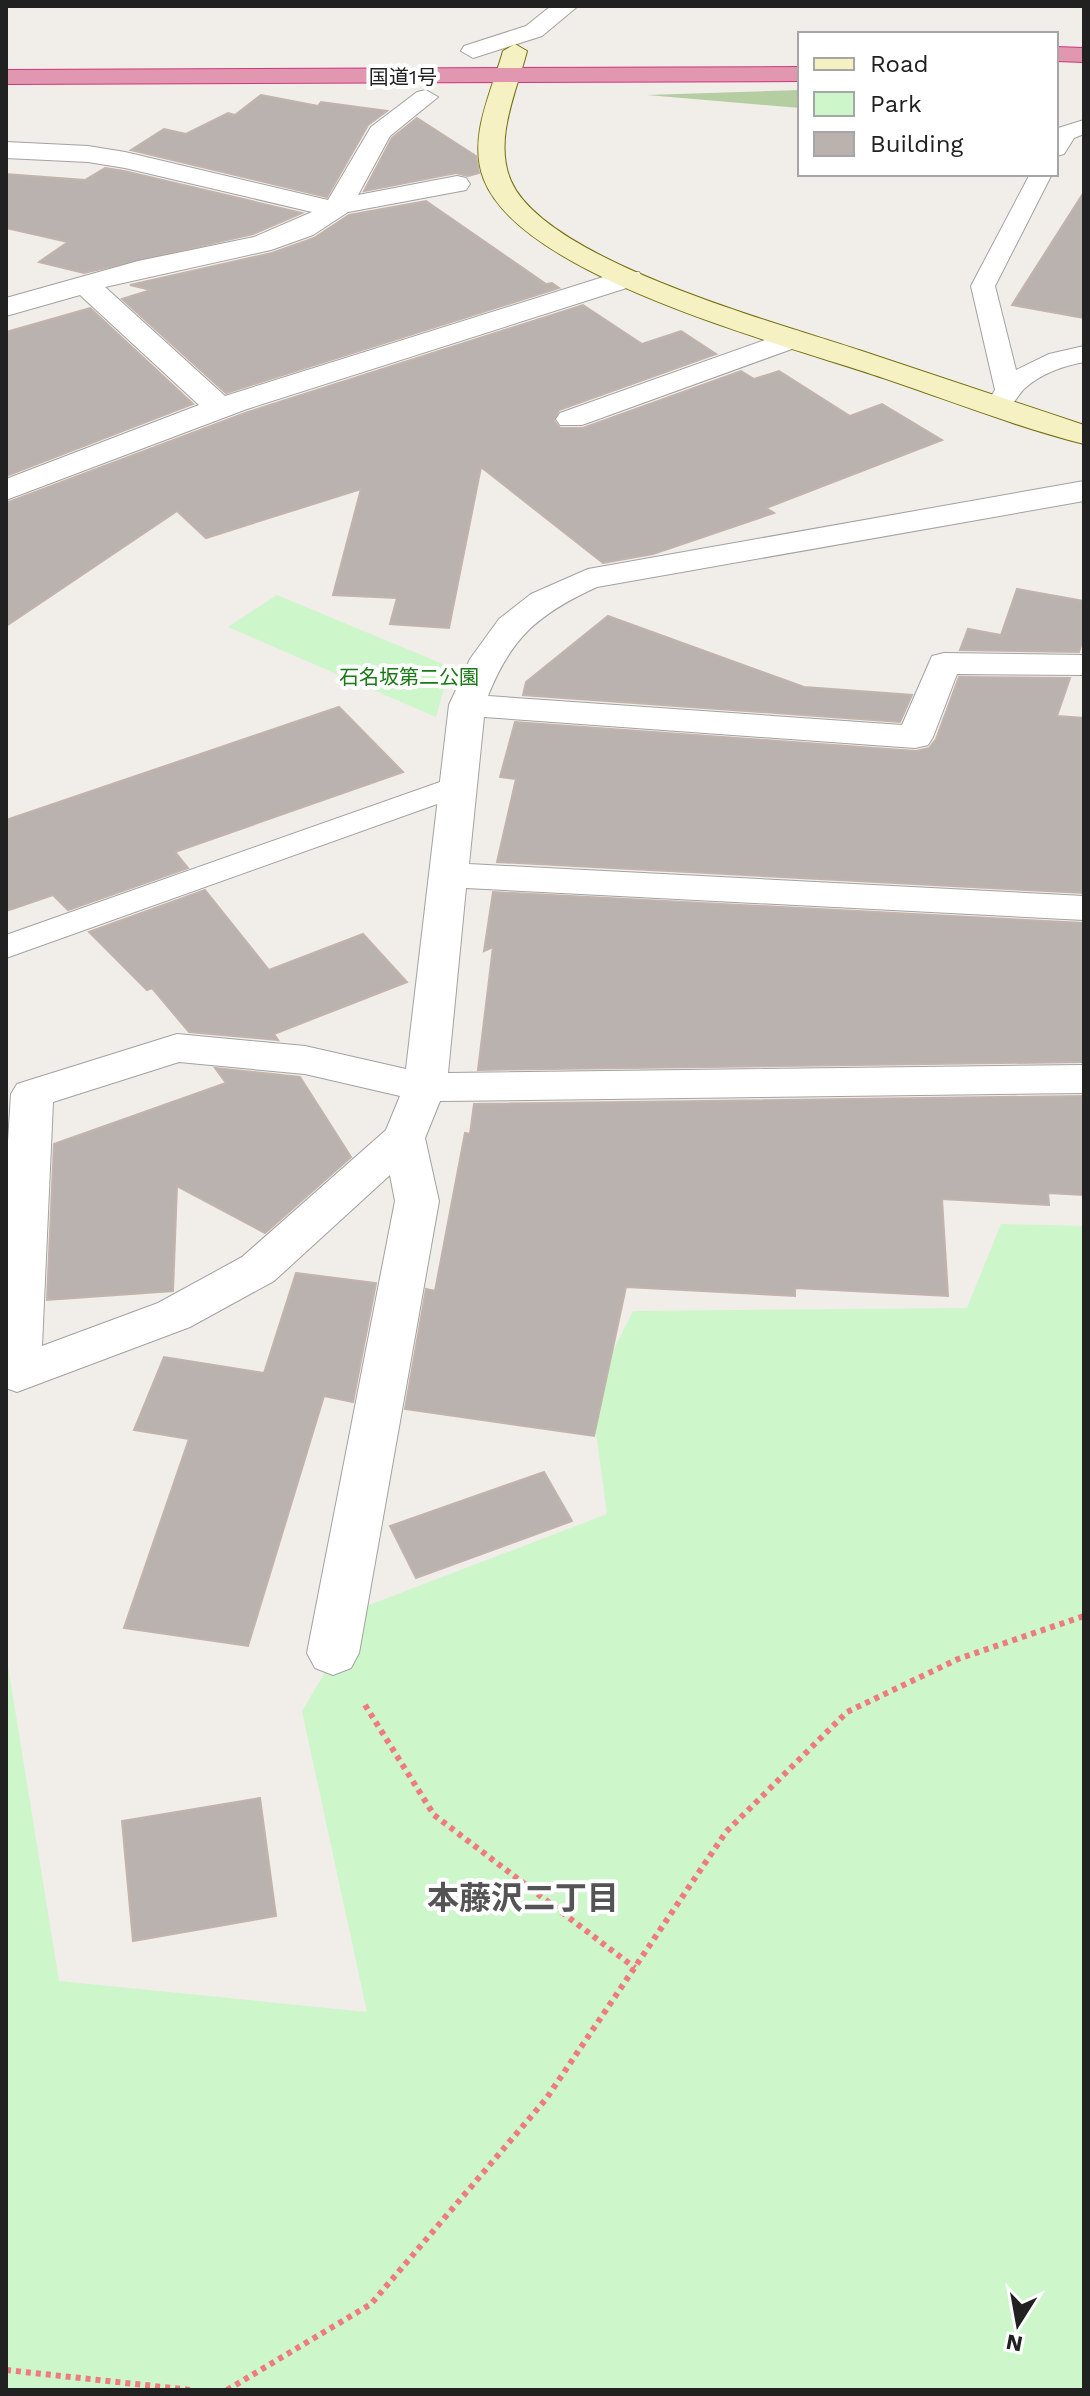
<svg xmlns="http://www.w3.org/2000/svg" width="1090" height="2396" font-family="'Work Sans','Noto Sans JP',sans-serif">
	<style>
		.forest { fill: #b4cda1 }
		.park { fill: #cdf6cb }
		.building { fill: #bab2ae; stroke: #c2b3ac; stroke-width: 2 }
		.lines { fill: none; stroke-linecap: round; stroke-linejoin: round }
		.lane-casing { stroke: #a2a2a2; stroke-width: 2 }
		.street-casing { stroke: #a2a2a2; stroke-width: 2 }
		.secondary-casing { stroke: #73710e; stroke-width: 2 }
		.highway-casing { stroke: #cf367e; stroke-width: 2 }
		.path { stroke: #f07b7e; stroke-width: 6; stroke-dasharray: 5 5; stroke-linecap: butt }
		.lane { fill: #fff; fill-rule: evenodd }
		.street { fill: #fff; fill-rule: evenodd }
		.secondary { fill: #f5f1c2; fill-rule: evenodd }
		.highway { fill: #e197af; fill-rule: evenodd }
		.labels { text-anchor: middle; dominant-baseline: central; stroke-width: 8; stroke-linejoin: round; paint-order: stroke }
		.far-street-label { font-size: 20px; fill: #212121; stroke: #fff }
		.far-park-label { font-size: 20px; fill: #197a15; stroke: #fff }
		.near-neighbourhood-label { font-size: 32px; font-weight: bold; fill: #545454; stroke: #fff }
	</style>
	<rect width="100%" height="100%" fill="#f1ede9"/>
	<polygon class="forest" points="800,90 800,108 647,95"/>
	<g class="park">
		<polygon points="277,595 450,667 436,717 228,627"/>
		<polygon points="1001,1224 1084,1226 1084,2390 6,2390 6,1654 59,1981 367,2012 302,1711 364,1607 607,1514 591,1395 633,1311 967,1308"/>
	</g>
	<g class="building">
		<polygon points="261,95 318,106 321,102 387,111 368,125 327,197 131,150 164,129 186,134 228,113 235,115"/>
		<polygon points="417,118 476,156 479,173 468,176 456,173 364,191 392,138"/>
		<polygon points="105,168 124,171 302,213 253,234 84,273 39,262 68,242 6,228 6,174 85,180"/>
		<polygon points="1084,192 1084,318 1012,305"/>
		<polygon points="426,201 546,284 552,283 559,288 226,393 122,299 151,290 130,285 272,253 314,238 349,215"/>
		<polygon points="583,305 642,344 681,331 716,354 559,410 554,421 560,428 583,428 741,371 754,379 779,371 850,416 882,404 942,440 766,508 774,513 653,554 603,563 481,467 449,628 390,624 397,598 333,595 361,489 206,538 177,511 6,626 6,503 248,412"/>
		<polygon points="90,308 193,404 6,476 6,332"/>
		<polygon points="1017,589 1084,601 1084,636 1079,652 960,650 968,629 1001,635"/>
		<polygon points="608,616 804,687 912,695 900,722 523,695 526,682"/>
		<polygon points="959,677 1070,678 1057,716 1084,718 1084,893 497,862 516,779 500,777 515,722 916,751 929,748 936,739"/>
		<polygon points="339,707 403,772 175,852 188,868 68,910 53,895 6,911 6,820"/>
		<polygon points="205,890 269,970 363,934 407,982 274,1034 278,1040 189,1032 152,988 147,990 89,932"/>
		<polygon points="493,892 1084,923 1084,1062 478,1070 493,947 484,951"/>
		<polygon points="215,1068 300,1077 351,1157 265,1233 177,1186 173,1291 47,1300 54,1144 226,1083"/>
		<polygon points="1084,1096 1084,1195 1048,1193 1049,1205 942,1199 948,1296 795,1288 795,1296 626,1287 594,1436 405,1409 426,1289 435,1291 465,1133 470,1134 474,1104"/>
		<polygon points="296,1273 376,1283 353,1402 324,1396 248,1646 124,1628 189,1439 134,1430 164,1357 264,1373"/>
		<polygon points="544,1472 572,1521 416,1578 390,1526"/>
		<polygon points="260,1798 276,1916 133,1941 122,1821"/>
	</g>
	<g class="lines">
		<defs>
			<g id="lane">
				<polygon points="1084,120 1084,134 1074,138 1064,154 1056,156 1058,128"/>
				<path d="M1030,174H1052L995,286L1016,370L1049,354L1084,346V362C1063,366 1042,373 1025,388C1015,398 1012,410 998,414L985,406L995,390L971,286Z"/>
				<polygon points="457,776 468,779 473,786 468,793 6,958 6,935"/>
			</g>
			<g id="street">
				<polygon points="551,6 578,6 542,36 473,58 461,51 464,46 526,26"/>
				<polygon points="426,90 438,97 390,136 358,195 457,176 466,178 470,184 466,190 348,212 313,235 271,250 105,287 225,396 619,272 639,272 643,278 639,284 247,409 6,500 6,479 199,405 80,295 6,316 6,298 138,261 254,237 312,212 125,168 88,162 6,158 6,142 88,146 125,152 328,200 371,127 417,92"/>
				<polygon points="793,330 803,333 808,339 803,345 582,425 560,425 556,419 560,413"/>
				<path d="M1084,481V501L597,587C540,613 511,637 488,696L902,725L932,656L944,653L1084,655V675L957,674L933,737L928,745L915,748L484,717L469,864L1084,896V920L466,888L448,1073L1084,1065V1093L440,1101L425,1138L439,1201L359,1653L351,1668L333,1675L315,1668L307,1653L395,1201L390,1175L274,1281L190,1327L17,1392L6,1388V1173L11,1094L17,1084L177,1034L305,1046L406,1069L449,705L470,659L499,619L531,594L588,569ZM179,1062L305,1074L400,1096L386,1130L242,1257L158,1303L42,1346L53,1102Z"/>
			</g>
			<path id="secondary" d="M515,44L527,51C517,91 493,139 511,181C546,261 778,323 859,350C934,375 1009,400 1084,425V444C1016,427 949,400 883,378C787,345 523,278 484,180C467,138 492,91 503,51Z"/>
			<g id="highway">
				<polygon points="1056,47 1084,48 1084,62 1056,61"/>
				<polygon points="800,67 800,81 6,84 6,70"/>
			</g>
		</defs>
		<use href="#lane" class="lane-casing"/>
		<use href="#street" class="street-casing"/>
		<use href="#secondary" class="secondary-casing"/>
		<use href="#highway" class="highway-casing"/>
		<g class="path">
			<polyline points="365,1705 434,1815 635,1968"/>
			<polyline points="6,2370 191,2390"/>
			<polyline points="227,2390 371,2304 546,2099 726,1832 847,1712 958,1659 1084,1616"/>
		</g>
		<use href="#lane" class="lane"/>
		<use href="#street" class="street"/>
		<use href="#secondary" class="secondary"/>
		<use href="#highway" class="highway"/>
	</g>
	<g class="labels">
		<g class="far-street-label">
			<text x="403" y="77">国道1号</text>
		</g>
		<g class="far-park-label">
			<text x="409" y="677">石名坂第二公園</text>
		</g>
		<g class="near-neighbourhood-label">
			<text x="523" y="1898">本藤沢二丁目</text>
		</g>
	</g>
	<rect width="1090" height="2396" fill="none" stroke="#212121" stroke-width="16"/>
	<rect x="798" y="32" width="260" height="144" fill="#ffffff" stroke="#a6a6a6" stroke-width="2"/>
	<rect x="814" y="58" width="40" height="12" fill="#f5f1c2" stroke="#a6a6a6" stroke-width="2"/>
	<text x="870" y="72" font-size="24" fill="#212121">Road</text>
	<rect x="814" y="92" width="40" height="24" fill="#cdf6cb" stroke="#a6a6a6" stroke-width="2"/>
	<text x="870" y="112" font-size="24" fill="#212121">Park</text>
	<rect x="814" y="132" width="40" height="24" fill="#bab2ae" stroke="#a6a6a6" stroke-width="2"/>
	<text x="870" y="152" font-size="24" fill="#212121">Building</text>
	<g transform="translate(1018 2324) rotate(191)" stroke="#ffffff" stroke-width="6" paint-order="stroke">
	<path d="M0-6L14 30L0 20L-14 30Z" fill="#212121"/>
	<text y="-12" font-size="22" font-weight="bold" text-anchor="middle" fill="#212121">N</text>
	</g>
</svg>
